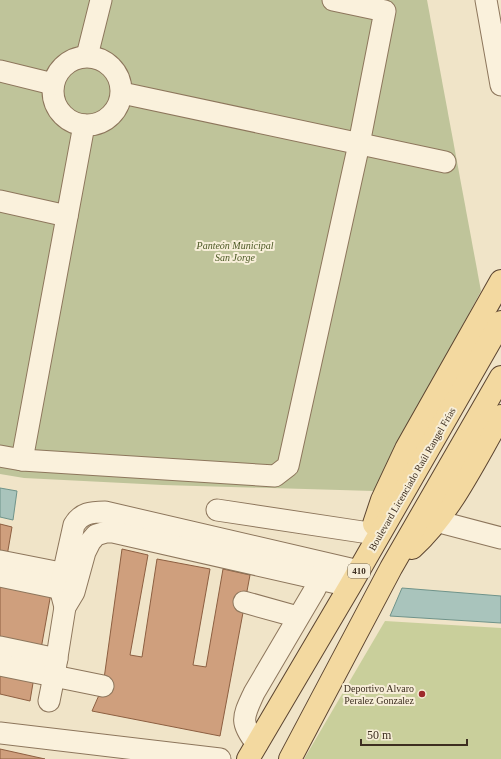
<svg xmlns="http://www.w3.org/2000/svg" width="501" height="759" font-family="Georgia,serif">
	<style>
		.green { fill: #c9cf9b }
		.cemetery { fill: #bfc49a }
		.water { fill: #a9c4bc; stroke: #6f938a }
		.building { fill: #cf9f7d; stroke: #8d5f41 }
		.lines { fill: none; stroke-linecap: round; stroke-linejoin: round }
		.minor-casing { stroke: #8d765c; stroke-width: 23 }
		.major-casing { stroke: #5b4430; stroke-width: 24 }
		.minor { stroke: #faf1dc; stroke-width: 21 }
		.major { stroke: #f3d9a0; stroke-width: 22 }
		.poi-dot { fill: #9e2a2b; stroke: #f7eed8; stroke-width: 1.5 }
		.labels { text-anchor: middle; dominant-baseline: central; stroke-width: 4; stroke-linejoin: round; paint-order: stroke }
		.shield { fill: #f7eed8; stroke: #756857; stroke-width: 1 }
		.shield-label { font-size: 9px; font-weight: bold; fill: #3d2e20 }
		.park-label { font-size: 10px; font-style: italic; fill: #4d5a26; stroke: #f7eed8 }
		.street-label { font-size: 10px; fill: #3d2e20; stroke: #f7eed8 }
		.poi-label { font-size: 10px; fill: #3d2e20; stroke: #f7eed8; text-anchor: end }
	</style>
	<rect width="100%" height="100%" fill="#f0e4c8"/>
	<polygon class="green" points="385,621 501,628 501,759 304,759"/>
	<polygon class="cemetery" points="0,0 427,0 481,291 374,491 163,485 24,478 0,474"/>
	<g class="water">
		<polygon points="0,488 17,491 13,520 0,517"/>
		<polygon points="402,588 501,596 501,623 390,616"/>
	</g>
	<g class="building">
		<polygon points="0,524 12,527 7,556 0,555"/>
		<polygon points="122,549 148,555 130,655 142,657 157,559 210,569 193,665 206,667 223,569 250,575 220,736 92,711 103,686"/>
		<polygon points="0,582 51,593 41,649 0,639"/>
		<polygon points="0,669 34,677 30,701 0,694"/>
		<polygon points="0,749 45,759 0,759"/>
	</g>
	<g class="lines">
		<defs>
			<g id="minor">
				<polyline points="486,0 501,85"/>
				<polyline points="87,56 101,0"/>
				<circle cx="87" cy="91" r="34"/>
				<polyline points="0,71 53,84"/>
				<polyline points="122,93 445,162"/>
				<polyline points="0,201 67,216"/>
				<polyline points="0,456 22,460 275,476 288,466 359,144 385,11 333,0"/>
				<polyline points="22,460 84,125"/>
				<polyline points="217,510 369,533"/>
				<polyline points="436,521 501,538"/>
				<polyline points="0,561 76,576"/>
				<polyline points="0,576 72,591"/>
				<polyline points="244,602 298,617"/>
				<path d="M65,607L60,588L74,525C81,513 91,512 105,512L359,571"/>
				<polyline points="0,647 57,659"/>
				<polyline points="0,665 103,686"/>
				<polyline points="49,701 54,676 65,607 74,592 85,552 90,542 96,535 106,532 113,532 350,586"/>
				<polyline points="0,733 220,759"/>
				<path d="M257,744C239,722 243,717 254,693L314,591L326,567"/>
			</g>
			<g id="major">
				<polyline points="374,524 382,500 406,449 501,281"/>
				<path d="M412,548C450,514 475,460 501,416"/>
				<polyline points="248,759 350,586 501,322"/>
				<polyline points="290,759 391,568 501,377"/>
			</g>
		</defs>
		<use href="#minor" class="minor-casing"/>
		<use href="#major" class="major-casing"/>
		<use href="#minor" class="minor"/>
		<use href="#major" class="major"/>
	</g>
	<circle class="poi-dot" cx="422" cy="694" r="4"/>
	<g class="labels">
		<rect class="shield" x="348" y="564" width="22" height="14" rx="3"/>
		<g class="shield-label">
			<text x="359" y="571">410</text>
		</g>
		<g class="park-label">
			<text x="235" y="245">Panteón Municipal<tspan x="235" dy="12">San Jorge</tspan></text>
		</g>
		<g class="street-label">
			<text transform="translate(412 479) rotate(-60)">Boulevard Licenciado Raúl Rangel Frías</text>
		</g>
		<g class="poi-label">
			<text x="414" y="688">Deportivo Alvaro<tspan x="414" dy="12">Peralez Gonzalez</tspan></text>
		</g>
	</g>
	<path d="M361 739v6h106v-6" fill="none" stroke="#3d2e20" stroke-width="2"/>
	<text x="367" y="739" font-size="12" fill="#3d2e20" stroke="#f7eed8" stroke-width="3" paint-order="stroke">50 m</text>
</svg>
